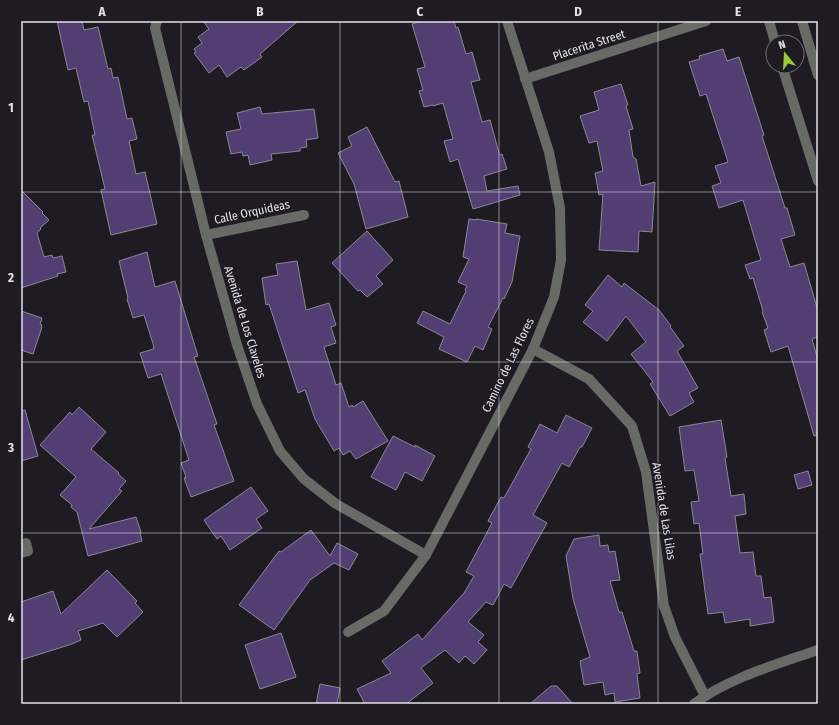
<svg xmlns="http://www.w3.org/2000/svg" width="839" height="725" font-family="'Fira Sans Condensed',sans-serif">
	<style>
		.building { fill: #533e74; stroke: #8b8792 }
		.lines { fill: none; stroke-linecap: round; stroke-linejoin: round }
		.minor { stroke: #686a66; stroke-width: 10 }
		.grid { fill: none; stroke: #e4e2e8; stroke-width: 1; stroke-opacity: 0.55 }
		.labels { text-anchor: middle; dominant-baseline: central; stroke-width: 3; stroke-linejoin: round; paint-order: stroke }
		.street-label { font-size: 12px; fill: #e4e2e8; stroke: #1e1b23 }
		.neatline { fill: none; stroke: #e4e2e8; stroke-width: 1.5 }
		.grid-label { font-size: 13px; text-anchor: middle; font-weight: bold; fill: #e4e2e8 }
	</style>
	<rect width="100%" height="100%" fill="#1e1b23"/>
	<g class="building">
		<polygon points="57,21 82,21 84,30 98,27 108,69 111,68 113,78 118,77 127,119 132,118 137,139 129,141 136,174 145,172 157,224 111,235 101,190 105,189 92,135 95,135 88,101 84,102 76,68 68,70"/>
		<polygon points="203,21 298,21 260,54 262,57 244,70 241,67 227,77 219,65 209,73 194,53 196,52 194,49 202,43 198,37 209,29"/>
		<polygon points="421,21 454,21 456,28 458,27 466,54 472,52 480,80 471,82 482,122 490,120 499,153 500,155 502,154 507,169 484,176 487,191 518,186 520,195 473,209 458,159 450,162 444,141 453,139 443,103 433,106 433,105 424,107 419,91 423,90 417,69 425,67 412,24"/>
		<polygon points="723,49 727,61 739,57 764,135 762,136 785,208 787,208 795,235 781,239 790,267 804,263 818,311 818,337 812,339 818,360 818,435 814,436 788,346 771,352 764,330 768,328 762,312 763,311 753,278 750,279 745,265 761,260 743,200 719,208 712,186 721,183 715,166 728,162 706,94 700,96 689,62 700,59 699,56"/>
		<polygon points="621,84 628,105 626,106 633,129 629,130 633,157 636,159 641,186 655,182 652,232 639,231 638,252 599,250 603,194 599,195 595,173 603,171 597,141 589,143 580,116 599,110 594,92"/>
		<polygon points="260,107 262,114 314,109 318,138 306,140 307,147 300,148 300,151 271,154 272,160 250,165 248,155 243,156 242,152 231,154 226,132 241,129 237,113"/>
		<polygon points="367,127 395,182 399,181 408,217 366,229 354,184 338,153 352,146 348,137"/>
		<polygon points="21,190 43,212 42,213 49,220 40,228 41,229 37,233 44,257 52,255 53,258 62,256 66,272 57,274 58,276 21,288"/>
		<polygon points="469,219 476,220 476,219 507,224 505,233 520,236 512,282 504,299 503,298 488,327 492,329 483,350 475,346 467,362 439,349 444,337 417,323 423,311 450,324 466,291 465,290 467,286 458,282 469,259 463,257"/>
		<polygon points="367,231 393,260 376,276 383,284 367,297 360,290 358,291 332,263"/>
		<polygon points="147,252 155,287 175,281 198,356 194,357 217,424 214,425 234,481 191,497 184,478 186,477 181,463 189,460 161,374 148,378 140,353 154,349 153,347 154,347 144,315 133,318 127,299 128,298 119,261"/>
		<polygon points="297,261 306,310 329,303 336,325 331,327 336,343 324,347 336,385 341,383 349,407 352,405 353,407 363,401 388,441 356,459 350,451 343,455 339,448 334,451 315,419 305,390 298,393 269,304 266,305 262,278 278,275 276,264"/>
		<polygon points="608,275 622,287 624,283 659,310 671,326 670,327 684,346 677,351 698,388 689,393 694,402 670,416 650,384 653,382 631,354 646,342 626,316 607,341 583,322 593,311 585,305"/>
		<polygon points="21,311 42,318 40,324 42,325 41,327 42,327 33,354 21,350"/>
		<polygon points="79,407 106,432 91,449 119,473 118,474 126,481 119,489 122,491 89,529 136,517 141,532 140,532 142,541 88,556 77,512 71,507 72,505 60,495 76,477 40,445 70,412 72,415"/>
		<polygon points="25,410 38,456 21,461 21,411"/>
		<polygon points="566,415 592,428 582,447 580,447 569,467 562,463 533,515 547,523 511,588 504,584 493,605 486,602 468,622 484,635 478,642 487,650 474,664 465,656 459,663 445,650 421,668 433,683 406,704 365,704 357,689 391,673 382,661 418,634 422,640 464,593 474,576 466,572 492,523 488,521 501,497 504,498 531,449 528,447 540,424 557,433"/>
		<polygon points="721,420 727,457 725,458 731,496 744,494 746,514 735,516 740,553 753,552 756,576 761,576 764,598 771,597 774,622 750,626 750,619 725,623 723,612 708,614 700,554 703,554 699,523 694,524 691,502 699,501 694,470 685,471 679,427"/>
		<polygon points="393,436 415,447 415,445 435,456 422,481 405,472 396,490 371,477"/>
		<polygon points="808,471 812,485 798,489 794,475"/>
		<polygon points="251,487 268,511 256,519 262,528 230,550 221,536 217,539 204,520"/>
		<polygon points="311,530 330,556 337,543 358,554 349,570 334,563 310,580 274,630 239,605 279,551 281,552"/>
		<polygon points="599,535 600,546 608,545 609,552 615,551 620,580 610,581 619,612 622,612 634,651 637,651 640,673 637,674 640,698 615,702 614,693 605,695 603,682 584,685 580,661 590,657 573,599 566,556 574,539"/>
		<polygon points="107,570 137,601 135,603 143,612 117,637 103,623 78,631 81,640 72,644 21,660 21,602 53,591 61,614"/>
		<polygon points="281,633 296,677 260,689 245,645"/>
		<polygon points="320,684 340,688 337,704 316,704"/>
		<polygon points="551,686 557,686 573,704 530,704"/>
	</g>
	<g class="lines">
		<g class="minor">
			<polyline points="157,21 155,28 206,235 237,345 257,404 280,451 304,479 336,504 426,555"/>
			<polyline points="769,21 775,42"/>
			<polyline points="802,21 818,75"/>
			<polyline points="782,66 818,181"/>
			<polyline points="525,79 706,21"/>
			<polyline points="206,235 304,215"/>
			<polyline points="533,349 589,379 632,426 646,472 664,606 675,637 705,696"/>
			<polyline points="21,553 28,551 26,543"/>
			<polyline points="348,632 384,611 426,555 533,349 554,297 561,260 560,208 549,152 507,21"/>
			<path d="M694,704C728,678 778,664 818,650"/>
		</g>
	</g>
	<path class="grid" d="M181,21V704M340,21V704M499,21V704M658,21V704M21,192H818M21,362H818M21,533H818"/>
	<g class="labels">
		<g class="street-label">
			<text transform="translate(589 45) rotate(-18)">Placerita Street</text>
			<text transform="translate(252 212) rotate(-12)">Calle Orquideas</text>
			<text transform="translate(245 322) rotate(73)">Avenida de Los Claveles</text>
			<text transform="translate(508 365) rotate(-64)">Camino de Las Flores</text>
			<text transform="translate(664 511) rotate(81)">Avenida de Las Lilas</text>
		</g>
	</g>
	<rect width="839" height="725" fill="none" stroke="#1e1b23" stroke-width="44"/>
	<g transform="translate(785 54) rotate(342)"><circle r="19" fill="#1e1b23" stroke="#6d6b72"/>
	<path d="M0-3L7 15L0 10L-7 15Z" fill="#96cc3a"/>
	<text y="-6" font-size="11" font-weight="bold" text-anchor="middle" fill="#e4e2e8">N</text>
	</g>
	<rect x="22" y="22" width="795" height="681" class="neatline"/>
	<g class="grid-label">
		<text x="102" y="16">A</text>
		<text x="260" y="16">B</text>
		<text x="420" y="16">C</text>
		<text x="578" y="16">D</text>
		<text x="738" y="16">E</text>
		<text x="11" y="112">1</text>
		<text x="11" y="282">2</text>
		<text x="11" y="452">3</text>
		<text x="11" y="622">4</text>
	</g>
</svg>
